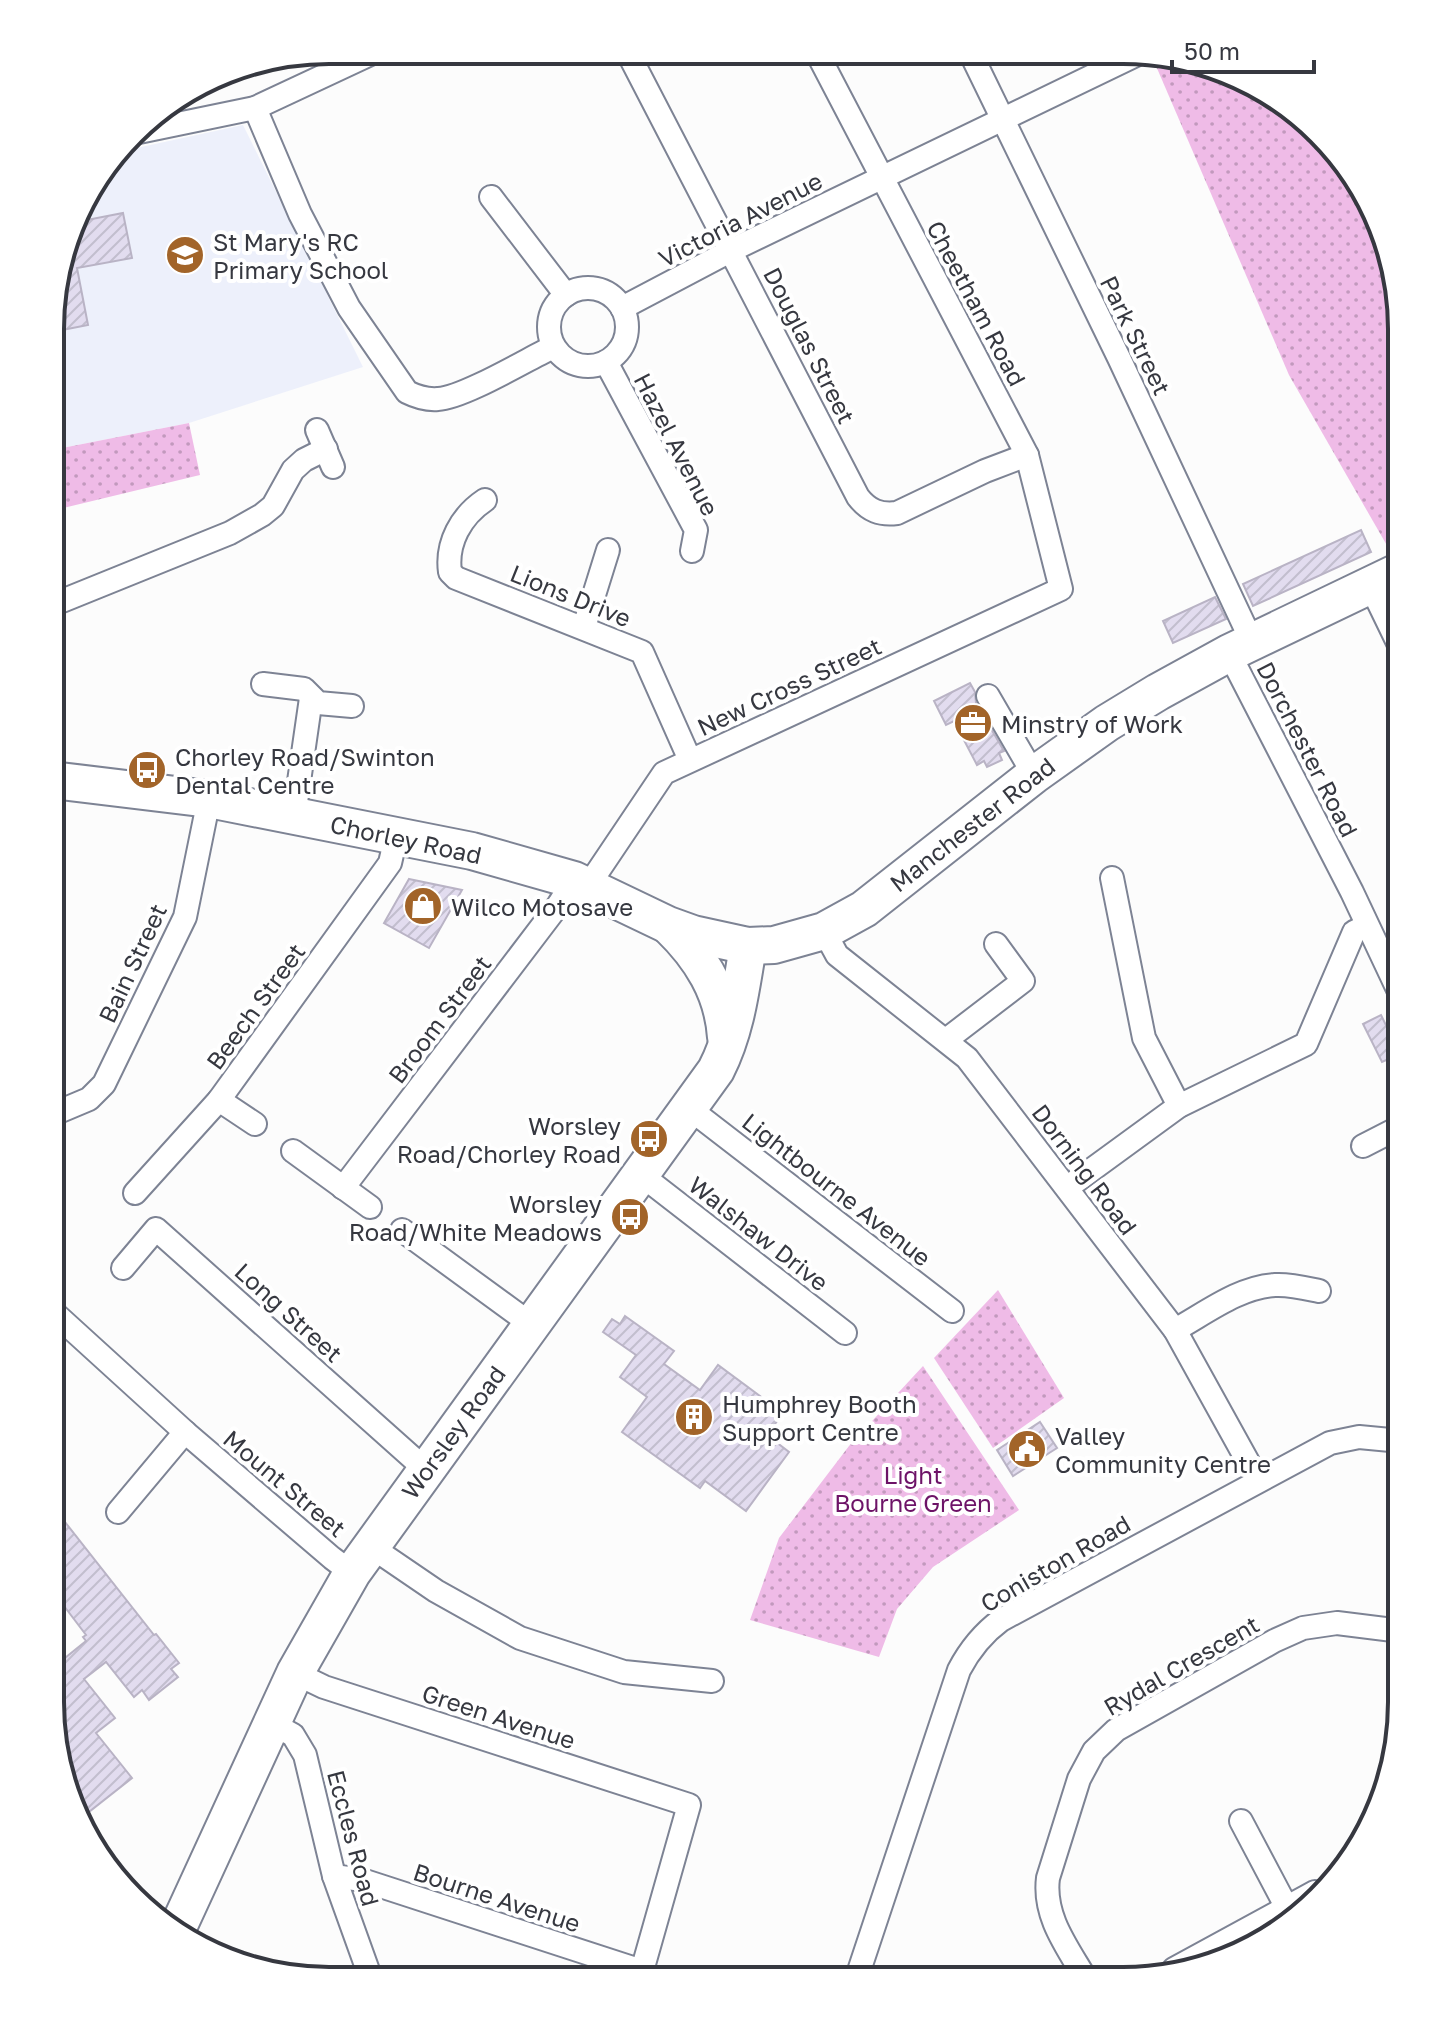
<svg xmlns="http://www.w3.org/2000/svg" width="1452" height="2031" font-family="'Golos Text',sans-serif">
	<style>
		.built { fill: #edf0fb }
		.park { fill: url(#park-dots) }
		.building { fill: url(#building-hatch); stroke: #b9b3c5; stroke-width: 2 }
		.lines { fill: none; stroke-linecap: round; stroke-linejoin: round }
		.street-casing { stroke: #7d8394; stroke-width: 26 }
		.primary-casing { stroke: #7d8394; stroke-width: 40 }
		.street { stroke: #fff; stroke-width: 22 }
		.primary { stroke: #fff; stroke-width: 36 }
		.labels { text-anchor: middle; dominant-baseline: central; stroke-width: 8; stroke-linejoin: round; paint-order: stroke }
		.street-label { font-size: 24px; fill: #363840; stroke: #fff }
		.poi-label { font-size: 24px; fill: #363840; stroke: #fff; text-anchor: start }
		.park-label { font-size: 24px; fill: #6d1367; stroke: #fff }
		.rim { fill: none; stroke: #363840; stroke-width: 4 }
	</style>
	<defs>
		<pattern id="park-dots" width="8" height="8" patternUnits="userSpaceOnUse" patternTransform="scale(2)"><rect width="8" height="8" fill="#efbbe7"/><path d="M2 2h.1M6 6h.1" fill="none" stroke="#c299bd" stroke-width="1.8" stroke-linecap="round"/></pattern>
		<pattern id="building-hatch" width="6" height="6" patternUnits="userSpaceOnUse" patternTransform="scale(2)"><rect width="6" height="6" fill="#e2dcef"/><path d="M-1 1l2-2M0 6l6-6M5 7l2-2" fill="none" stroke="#c2bece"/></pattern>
	</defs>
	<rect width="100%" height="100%" fill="#fcfcfc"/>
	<polygon class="built" points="243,125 363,367 189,423 52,450 52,292 87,190 118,152"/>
	<g class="park">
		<polygon points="1150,52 1160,52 1293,107 1373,206 1402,328 1402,543 1389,549 1289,375"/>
		<polygon points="189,423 200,475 55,510 52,450"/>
		<polygon points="998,1290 1064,1398 993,1448 934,1358"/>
		<polygon points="923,1366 1019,1510 933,1567 897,1609 879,1657 750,1620 779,1538 849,1446"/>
	</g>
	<g class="building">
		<polygon points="123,213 132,258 77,268 88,325 52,332 52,292 76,222"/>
		<polygon points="1361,530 1371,552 1253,606 1243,584"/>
		<polygon points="1215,597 1226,619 1173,643 1163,621"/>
		<polygon points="970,683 975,692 976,703 1004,751 999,753 1002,760 987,767 984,761 977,765 954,721 946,725 934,701"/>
		<polygon points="409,879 462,890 429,948 384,923"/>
		<polygon points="1381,1015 1400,1054 1382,1062 1363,1024"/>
		<polygon points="625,1316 674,1351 664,1364 700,1390 718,1365 783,1413 767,1435 789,1452 746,1511 705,1481 700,1488 622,1432 647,1397 620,1377 636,1355 603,1332 612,1319 620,1324"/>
		<polygon points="1040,1422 1057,1448 1013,1476 997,1450"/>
		<polygon points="50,1503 154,1635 156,1634 179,1663 171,1669 178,1677 149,1700 142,1690 134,1697 106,1662 84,1679 115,1718 96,1733 132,1778 85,1815 73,1801 50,1703 50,1670 86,1641 83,1637 86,1635 64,1606 50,1615"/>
	</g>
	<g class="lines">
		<defs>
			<g id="street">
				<path d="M627,51L858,497C869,511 880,515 897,513L985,471L1027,455"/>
				<polyline points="970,52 1119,358 1252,642"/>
				<path d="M255,108L300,214L349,308L407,392C417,397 426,400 438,399C463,398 528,359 553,347"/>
				<polyline points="134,133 255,108 379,50"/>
				<polyline points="491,197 566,295"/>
				<circle cx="588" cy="327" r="39"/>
				<polyline points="622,308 732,250 1142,52"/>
				<polyline points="606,362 696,530 692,551"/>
				<polyline points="317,430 333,467"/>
				<path d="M485,500C461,516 446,543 450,572L456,578L642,652L690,760"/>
				<polyline points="1370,585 1402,651"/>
				<polyline points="52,605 230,533 262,515 273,506 293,470 304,460 326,449"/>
				<polyline points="584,627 608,550"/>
				<polyline points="1229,653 1352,892 1402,998"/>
				<polyline points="263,684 304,689 318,703 352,706"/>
				<polyline points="988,696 1034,775"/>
				<polyline points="294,816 311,698"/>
				<polyline points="1112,878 1144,1038 1179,1106"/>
				<polyline points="588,886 664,773 1061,589 1027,455 816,51"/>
				<polyline points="824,931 837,955 967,1058 1175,1330 1258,1480"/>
				<polyline points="946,1040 1023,981 996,944"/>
				<polyline points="219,1100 255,1124"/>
				<polyline points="690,1109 952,1311"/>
				<polyline points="51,1115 89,1099 104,1084 185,917 209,799"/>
				<polyline points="1363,1146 1402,1126"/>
				<polyline points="293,1151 370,1207"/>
				<polyline points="640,1174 845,1333"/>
				<polyline points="1068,1187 1179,1106 1306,1044 1354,932 1366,926"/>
				<polyline points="343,1188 559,904 574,880"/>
				<polyline points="135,1193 219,1100 390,863 396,837"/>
				<polyline points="402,1230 532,1325"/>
				<polyline points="123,1268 156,1229 425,1469"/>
				<polyline points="51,1310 185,1432 332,1558 352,1573"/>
				<path d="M1175,1330C1206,1313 1239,1287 1275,1285C1289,1284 1305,1288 1319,1291"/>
				<polyline points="118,1512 185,1432"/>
				<polyline points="370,1546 436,1591 520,1638 624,1672 712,1681"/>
				<polyline points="295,1673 324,1687 689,1805 642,1971 362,1880 334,1876"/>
				<polyline points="271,1723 293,1735 305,1755 334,1876 371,1979"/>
				<polyline points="1241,1821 1287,1908"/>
				<polyline points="1174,1969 1315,1892"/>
				<path d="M856,1980L959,1670C970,1649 982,1634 1001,1620L1330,1443L1359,1437L1401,1441"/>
				<path d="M1087,1981C1068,1948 1043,1917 1048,1878L1079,1779L1094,1751L1116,1730L1274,1641L1303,1628L1337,1623L1401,1631"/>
			</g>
			<g id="primary">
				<polyline points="52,780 209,799 472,851 574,880 668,925 693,934 748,946 774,945 824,931 864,909 1034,775 1107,723 1158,692 1229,653 1402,570"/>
				<path d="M669,926C701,957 723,992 726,1037"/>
				<path d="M175,1934L295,1673L352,1573L716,1070C736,1031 741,988 748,946"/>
			</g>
		</defs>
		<use href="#street" class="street-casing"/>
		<use href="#primary" class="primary-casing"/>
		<use href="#street" class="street"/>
		<use href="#primary" class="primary"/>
	</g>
	<defs>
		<symbol id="school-disc" viewBox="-11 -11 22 22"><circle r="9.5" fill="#a26429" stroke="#fff"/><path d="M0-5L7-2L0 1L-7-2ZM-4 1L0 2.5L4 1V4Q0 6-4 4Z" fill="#fff"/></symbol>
		<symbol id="office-disc" viewBox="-11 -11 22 22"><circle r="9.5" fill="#a26429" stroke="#fff"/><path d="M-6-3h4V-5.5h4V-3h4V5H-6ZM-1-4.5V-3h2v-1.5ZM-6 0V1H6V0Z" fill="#fff"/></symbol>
		<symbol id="bus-disc" viewBox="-11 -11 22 22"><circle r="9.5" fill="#a26429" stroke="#fff"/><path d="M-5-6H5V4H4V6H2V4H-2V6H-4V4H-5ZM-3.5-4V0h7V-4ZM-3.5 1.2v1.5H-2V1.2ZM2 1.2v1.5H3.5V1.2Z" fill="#fff"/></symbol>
		<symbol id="shop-disc" viewBox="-11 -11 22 22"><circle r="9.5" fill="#a26429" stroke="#fff"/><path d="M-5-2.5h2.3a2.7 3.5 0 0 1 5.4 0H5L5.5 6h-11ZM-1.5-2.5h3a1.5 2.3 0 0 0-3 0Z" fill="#fff"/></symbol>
		<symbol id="building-disc" viewBox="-11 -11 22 22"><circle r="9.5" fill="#a26429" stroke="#fff"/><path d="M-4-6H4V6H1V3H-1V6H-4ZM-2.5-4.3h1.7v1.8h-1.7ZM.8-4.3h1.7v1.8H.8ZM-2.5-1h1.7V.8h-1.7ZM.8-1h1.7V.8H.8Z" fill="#fff"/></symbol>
		<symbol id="civic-disc" viewBox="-11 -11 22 22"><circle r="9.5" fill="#a26429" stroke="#fff"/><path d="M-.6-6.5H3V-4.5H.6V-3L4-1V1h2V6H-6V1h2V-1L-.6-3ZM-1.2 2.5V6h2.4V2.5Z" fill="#fff"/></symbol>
	</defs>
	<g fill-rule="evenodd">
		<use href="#school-disc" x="163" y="233" width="44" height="44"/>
		<use href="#office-disc" x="951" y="701" width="44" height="44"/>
		<use href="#bus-disc" x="125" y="748" width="44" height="44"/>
		<use href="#shop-disc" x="401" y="884" width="44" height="44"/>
		<use href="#bus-disc" x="627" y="1117" width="44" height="44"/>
		<use href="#bus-disc" x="608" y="1195" width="44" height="44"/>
		<use href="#building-disc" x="672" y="1395" width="44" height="44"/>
		<use href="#civic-disc" x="1005" y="1427" width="44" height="44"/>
	</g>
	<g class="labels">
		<g class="street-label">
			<text transform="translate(740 219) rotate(-27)">Victoria Avenue</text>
			<text transform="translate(977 303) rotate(62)">Cheetham Road</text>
			<text transform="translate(1136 335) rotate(64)">Park Street</text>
			<text transform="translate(810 345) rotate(63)">Douglas Street</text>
			<text transform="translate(677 444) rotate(63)">Hazel Avenue</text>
			<text transform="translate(571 595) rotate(22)">Lions Drive</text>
			<text transform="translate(789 686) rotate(-25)">New Cross Street</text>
			<text transform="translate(1308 749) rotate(63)">Dorchester Road</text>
			<text transform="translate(972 824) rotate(-38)">Manchester Road</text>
			<text transform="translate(406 839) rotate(12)">Chorley Road</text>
			<text transform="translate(132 963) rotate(-65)">Bain Street</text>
			<text transform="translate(255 1006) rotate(-54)">Beech Street</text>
			<text transform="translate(439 1019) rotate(-53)">Broom Street</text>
			<text transform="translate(1085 1169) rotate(53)">Dorning Road</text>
			<text transform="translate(837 1189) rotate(38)">Lightbourne Avenue</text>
			<text transform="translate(759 1233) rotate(38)">Walshaw Drive</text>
			<text transform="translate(289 1312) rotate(42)">Long Street</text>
			<text transform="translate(453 1432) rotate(-54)">Worsley Road</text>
			<text transform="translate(285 1483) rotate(40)">Mount Street</text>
			<text transform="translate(1055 1563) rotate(-30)">Coniston Road</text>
			<text transform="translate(1181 1665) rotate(-30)">Rydal Crescent</text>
			<text transform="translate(499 1716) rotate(18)">Green Avenue</text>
			<text transform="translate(354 1838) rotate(75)">Eccles Road</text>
			<text transform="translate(497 1897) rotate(18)">Bourne Avenue</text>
		</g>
		<g class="poi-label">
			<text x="213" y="241">St Mary's RC<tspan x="213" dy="28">Primary School</tspan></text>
			<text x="1001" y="723">Minstry of Work</text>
			<text x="175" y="756">Chorley Road/Swinton<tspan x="175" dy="28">Dental Centre</tspan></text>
			<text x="451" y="906">Wilco Motosave</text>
			<text x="621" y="1125" text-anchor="end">Worsley<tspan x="621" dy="28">Road/Chorley Road</tspan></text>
			<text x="602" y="1203" text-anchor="end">Worsley<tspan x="602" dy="28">Road/White Meadows</tspan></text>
			<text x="722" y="1403">Humphrey Booth<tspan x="722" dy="28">Support Centre</tspan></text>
			<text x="1055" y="1435">Valley<tspan x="1055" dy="28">Community Centre</tspan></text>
		</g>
		<g class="park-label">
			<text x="913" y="1474">Light<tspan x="913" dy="28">Bourne Green</tspan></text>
		</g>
	</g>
	<path d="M0 0H1452V2031H0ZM329 64H1123A265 265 0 0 1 1388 329V1702A265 265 0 0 1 1123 1967H329A265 265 0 0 1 64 1702V329A265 265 0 0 1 329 64Z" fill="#fff" fill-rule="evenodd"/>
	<path class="rim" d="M329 64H1123A265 265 0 0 1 1388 329V1702A265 265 0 0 1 1123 1967H329A265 265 0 0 1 64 1702V329A265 265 0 0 1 329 64Z"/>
	<path d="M1172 60v12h142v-12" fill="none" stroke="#363840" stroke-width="4"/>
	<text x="1184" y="60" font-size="24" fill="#363840" stroke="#ffffff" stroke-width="6" paint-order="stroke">50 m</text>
</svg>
